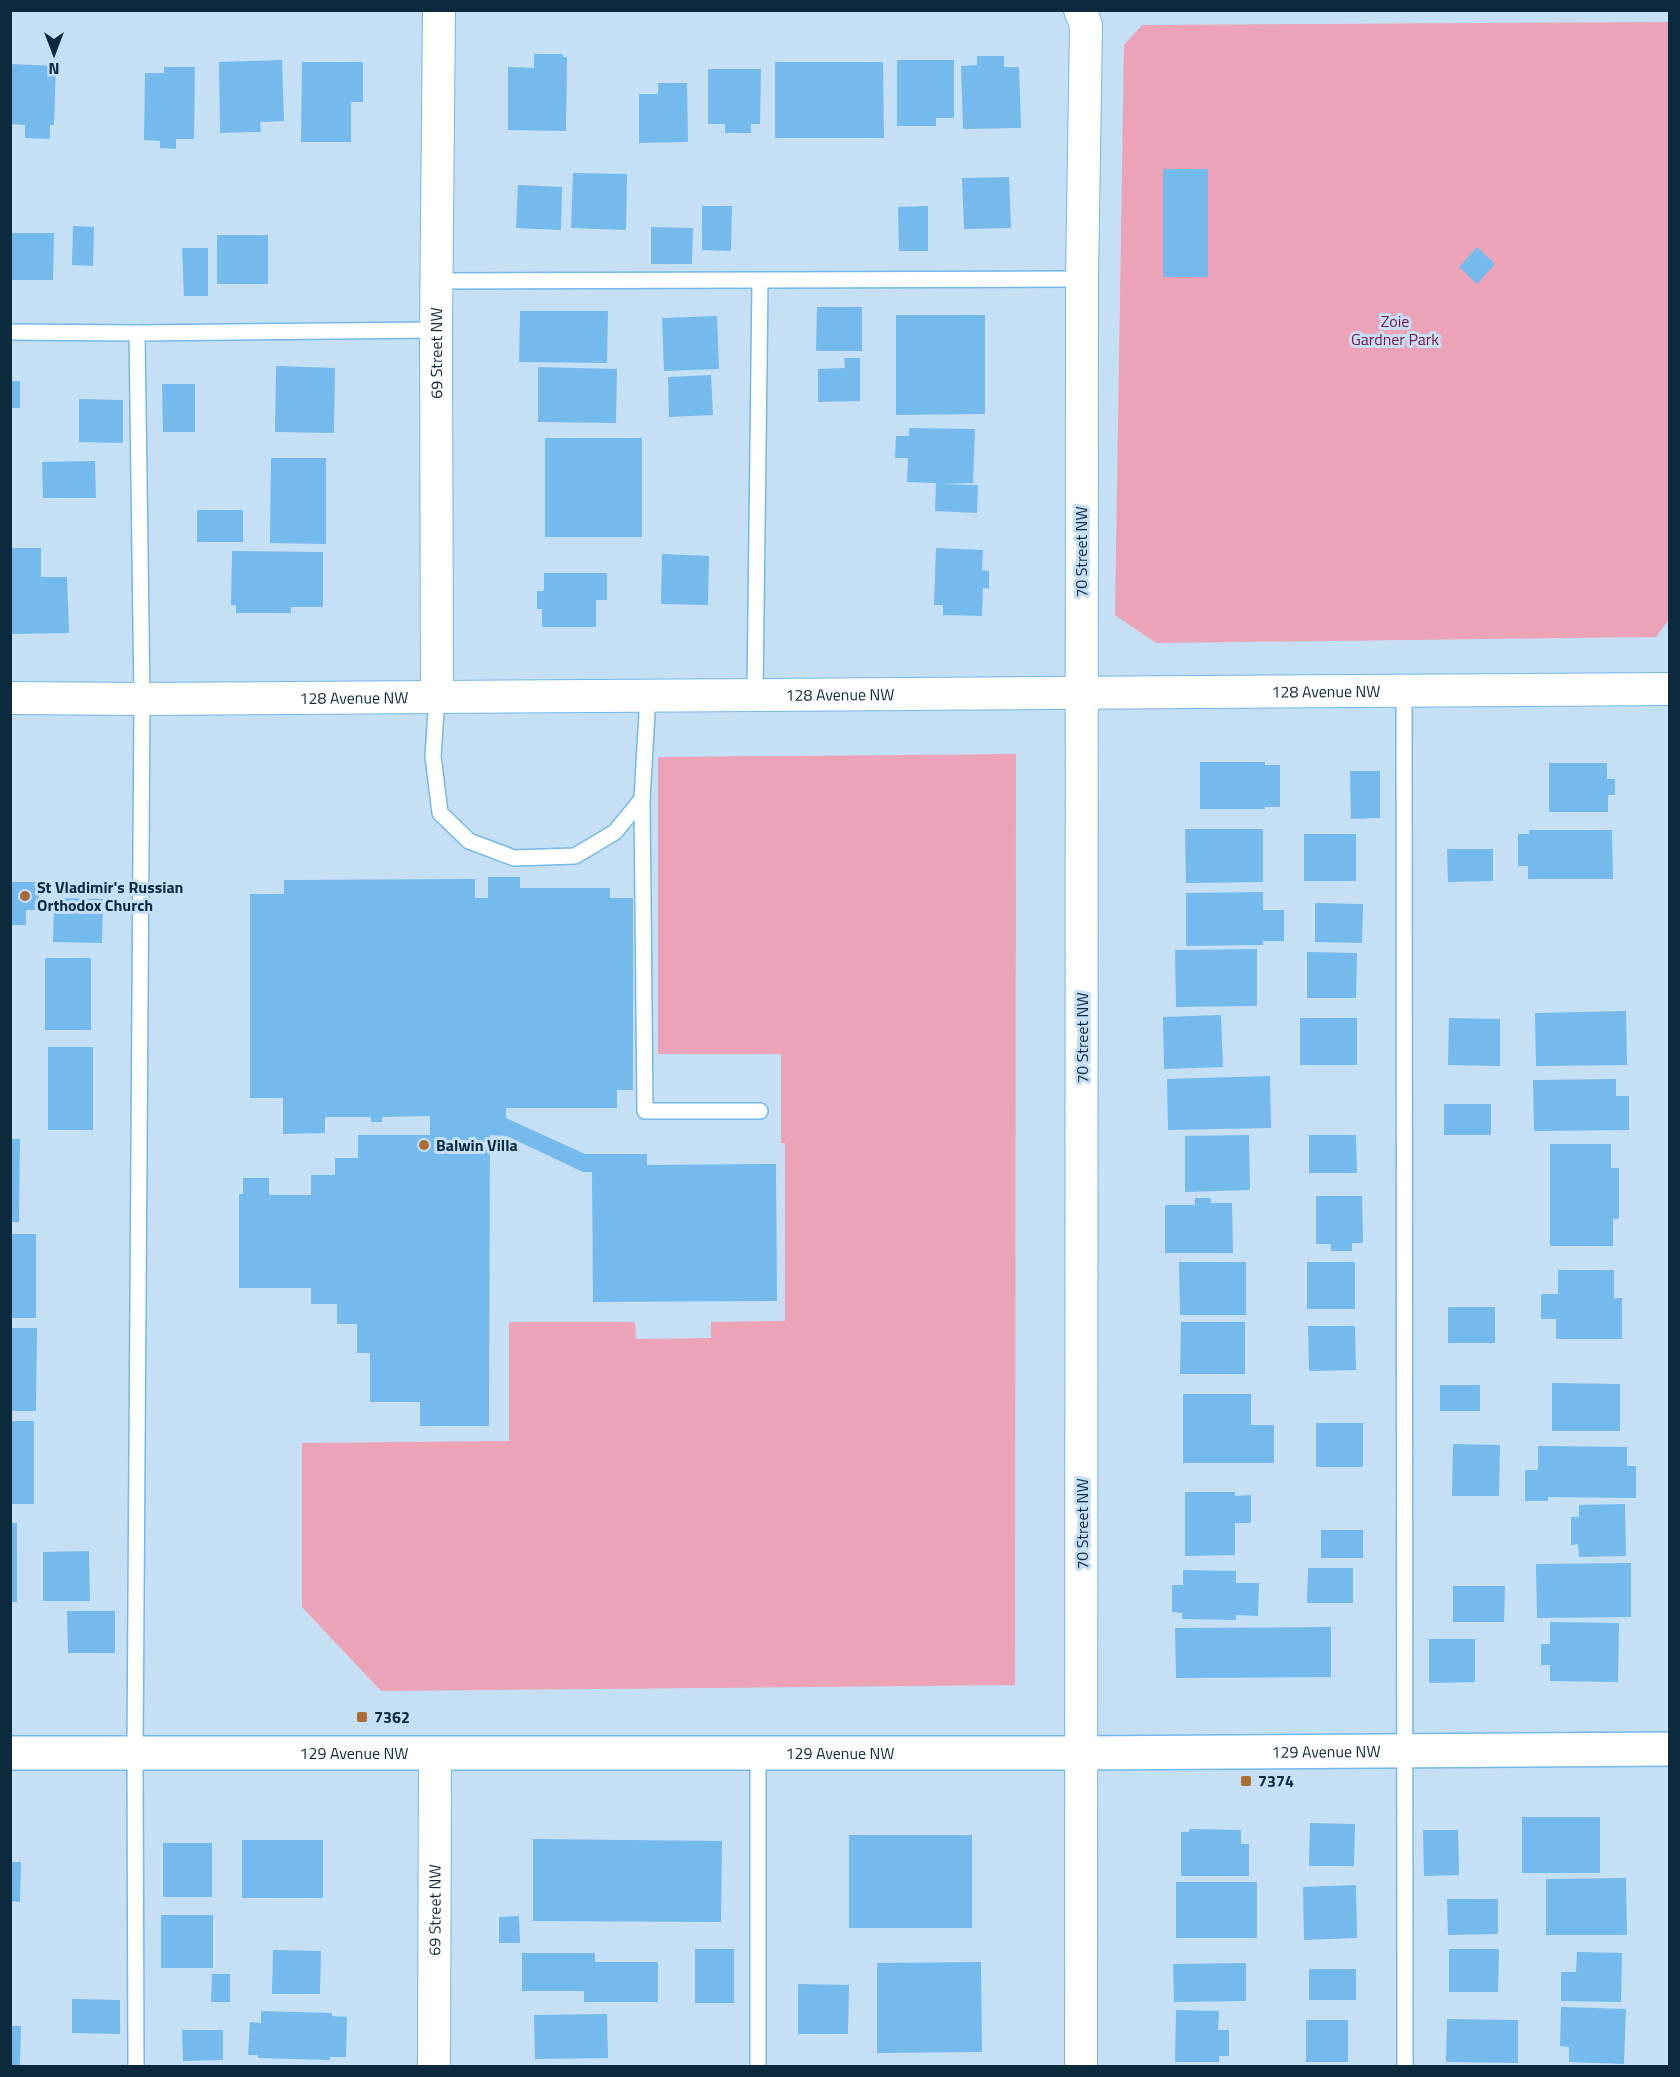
<svg xmlns="http://www.w3.org/2000/svg" width="1680" height="2077" font-family="'Titillium Web',sans-serif">
	<style>
		.green { fill: #eca3b8 }
		.building { fill: #75baec }
		.lines { fill: none; stroke-linecap: round; stroke-linejoin: round }
		.lane-casing { stroke: #73b9ea; stroke-width: 18 }
		.street-casing { stroke: #73b9ea; stroke-width: 34 }
		.secondary-casing { stroke: #73b9ea; stroke-width: 36 }
		.lane { stroke: #fff; stroke-width: 15 }
		.street { stroke: #fff; stroke-width: 32 }
		.secondary { stroke: #fff; stroke-width: 33 }
		.poi-dot { fill: #aa6c32; stroke: #c5dff4; stroke-width: 2 }
		.labels { text-anchor: middle; dominant-baseline: central; stroke-width: 6; stroke-linejoin: round; paint-order: stroke }
		.park-label { font-size: 16px; fill: #7e1743; stroke: #c5dff4 }
		.street-label { font-size: 16px; fill: #0c2a3d; stroke: #c5dff4 }
		.poi-label { font-size: 16px; font-weight: bold; fill: #0c2a3d; stroke: #c5dff4; text-anchor: start }
	</style>
	<rect width="100%" height="100%" fill="#c5dff4"/>
	<g class="green">
		<polygon points="1669,22 1670,618 1656,637 1156,643 1115,615 1124,45 1142,25"/>
		<polygon points="1016,754 1015,1685 381,1691 302,1607 302,1443 509,1441 509,1322 635,1322 636,1339 711,1338 711,1322 785,1321 785,1143 781,1143 781,1054 658,1054 658,757"/>
	</g>
	<g class="building">
		<polygon points="534,54 563,54 563,57 567,57 566,131 508,130 508,67 534,68"/>
		<polygon points="977,56 1004,56 1004,67 1019,67 1021,128 963,129 961,66 977,65"/>
		<polygon points="282,60 284,121 260,122 261,132 220,133 219,62"/>
		<polygon points="897,60 954,60 954,118 936,118 936,126 897,126"/>
		<polygon points="302,62 363,62 363,102 351,102 351,142 301,142"/>
		<polygon points="775,62 883,62 884,138 775,138"/>
		<polygon points="11,64 56,66 54,125 50,125 50,139 25,138 25,125 10,124"/>
		<polygon points="164,67 195,67 194,139 176,139 176,149 160,148 160,141 144,140 145,73 164,73"/>
		<polygon points="708,69 761,69 760,124 751,124 751,133 725,133 725,124 708,124"/>
		<polygon points="658,83 687,83 688,142 639,143 639,94 658,94"/>
		<rect x="1163" y="169" width="45" height="108"/>
		<polygon points="573,173 627,174 626,230 571,228"/>
		<polygon points="1009,177 1011,228 964,229 962,178"/>
		<polygon points="518,185 562,187 561,230 516,228"/>
		<polygon points="702,206 732,206 731,251 702,250"/>
		<polygon points="928,206 928,251 899,251 898,207"/>
		<polygon points="73,226 94,227 93,266 72,265"/>
		<polygon points="651,227 693,228 692,264 651,264"/>
		<polygon points="10,233 54,233 53,280 10,280"/>
		<rect x="217" y="235" width="51" height="49"/>
		<polygon points="1477,247 1495,264 1477,284 1459,267"/>
		<polygon points="182,248 208,248 208,296 184,296"/>
		<polygon points="817,307 862,307 862,351 816,351"/>
		<polygon points="520,311 608,311 607,363 519,362"/>
		<polygon points="896,315 985,315 985,414 896,415"/>
		<polygon points="717,316 719,369 664,371 662,318"/>
		<polygon points="844,358 860,358 860,401 818,402 818,369 845,368"/>
		<polygon points="276,366 335,368 334,433 275,432"/>
		<polygon points="538,367 617,369 616,423 538,422"/>
		<polygon points="711,375 713,415 669,417 668,377"/>
		<rect x="10" y="381" width="10" height="27"/>
		<polygon points="162,384 195,384 195,432 163,432"/>
		<polygon points="79,399 123,400 123,443 79,442"/>
		<polygon points="909,428 975,429 973,483 940,484 978,485 977,513 935,511 936,483 907,482 908,458 895,458 896,436 909,436"/>
		<rect x="545" y="438" width="97" height="99"/>
		<polygon points="271,458 326,458 326,544 270,543"/>
		<polygon points="95,461 96,498 43,498 42,462"/>
		<rect x="197" y="510" width="46" height="32"/>
		<polygon points="10,548 41,548 41,577 67,577 69,633 10,634"/>
		<polygon points="936,548 983,550 982,570 989,571 989,589 983,588 982,616 943,615 943,605 934,605"/>
		<polygon points="232,551 323,552 323,607 291,607 291,613 236,613 236,605 231,605"/>
		<polygon points="662,554 709,556 708,605 661,604"/>
		<polygon points="544,573 607,573 607,600 596,600 596,627 542,627 542,609 537,609 537,591 544,591"/>
		<polygon points="1200,762 1265,762 1265,765 1280,765 1280,807 1265,807 1265,809 1200,809"/>
		<polygon points="1549,763 1607,763 1607,779 1615,779 1615,795 1608,795 1608,812 1549,812"/>
		<polygon points="1350,771 1380,771 1380,818 1351,819"/>
		<polygon points="1185,829 1263,829 1263,882 1186,883"/>
		<polygon points="1529,830 1612,830 1613,879 1528,879 1528,866 1518,866 1518,834 1529,834"/>
		<rect x="1304" y="834" width="52" height="47"/>
		<polygon points="1447,849 1493,849 1493,881 1448,882"/>
		<polygon points="488,877 520,877 520,888 610,888 610,898 633,898 633,1090 617,1090 617,1108 506,1108 506,1118 585,1154 647,1154 647,1165 776,1164 777,1301 593,1302 592,1172 583,1172 507,1136 490,1135 489,1426 420,1426 420,1402 370,1402 370,1353 357,1353 357,1324 337,1324 337,1304 311,1304 311,1288 239,1288 239,1194 243,1194 243,1178 269,1178 269,1195 311,1195 311,1175 335,1175 335,1158 358,1158 358,1135 430,1135 430,1116 382,1117 382,1122 371,1122 371,1117 325,1117 325,1133 283,1134 283,1098 250,1098 250,894 284,894 284,880 475,879 475,898 488,898"/>
		<polygon points="10,882 39,882 39,910 26,910 26,925 10,925"/>
		<polygon points="1263,892 1263,910 1284,910 1284,941 1263,941 1263,945 1186,946 1186,893"/>
		<polygon points="54,898 103,899 102,943 53,942"/>
		<polygon points="1315,903 1363,904 1362,943 1315,942"/>
		<polygon points="1257,949 1257,1006 1176,1007 1175,950"/>
		<polygon points="1307,952 1357,953 1356,998 1307,998"/>
		<rect x="45" y="958" width="46" height="72"/>
		<polygon points="1626,1011 1627,1065 1536,1066 1535,1013"/>
		<polygon points="1221,1015 1223,1067 1164,1069 1163,1017"/>
		<rect x="1300" y="1018" width="57" height="47"/>
		<polygon points="1449,1018 1500,1019 1500,1066 1448,1065"/>
		<rect x="48" y="1047" width="45" height="83"/>
		<polygon points="1270,1076 1271,1128 1168,1130 1167,1079"/>
		<polygon points="1616,1079 1616,1096 1629,1096 1629,1130 1534,1131 1533,1080"/>
		<rect x="1444" y="1104" width="47" height="31"/>
		<polygon points="1249,1135 1250,1190 1185,1192 1185,1136"/>
		<polygon points="1309,1135 1356,1135 1357,1173 1309,1173"/>
		<polygon points="10,1139 20,1139 19,1222 10,1222"/>
		<polygon points="1550,1144 1611,1144 1611,1168 1619,1168 1619,1219 1613,1219 1613,1246 1550,1246"/>
		<polygon points="1316,1196 1362,1196 1363,1243 1352,1243 1352,1251 1331,1251 1331,1244 1316,1244"/>
		<polygon points="1195,1198 1211,1198 1211,1203 1232,1203 1233,1253 1165,1253 1165,1205 1195,1205"/>
		<rect x="10" y="1234" width="26" height="84"/>
		<polygon points="1179,1262 1246,1262 1246,1315 1180,1315"/>
		<rect x="1307" y="1262" width="48" height="47"/>
		<polygon points="1558,1270 1614,1270 1614,1298 1622,1298 1622,1339 1556,1339 1556,1319 1541,1319 1541,1294 1558,1294"/>
		<rect x="1448" y="1307" width="47" height="36"/>
		<polygon points="1181,1322 1245,1322 1245,1374 1180,1374"/>
		<polygon points="1308,1326 1355,1326 1356,1370 1309,1371"/>
		<polygon points="10,1328 37,1328 36,1411 10,1411"/>
		<polygon points="1552,1383 1620,1384 1620,1431 1552,1431"/>
		<rect x="1440" y="1385" width="40" height="26"/>
		<polygon points="1183,1394 1251,1394 1251,1425 1274,1425 1274,1463 1183,1463"/>
		<rect x="10" y="1421" width="24" height="83"/>
		<rect x="1316" y="1423" width="47" height="44"/>
		<polygon points="1453,1444 1500,1445 1499,1496 1452,1496"/>
		<polygon points="1538,1446 1627,1447 1627,1466 1636,1466 1636,1498 1548,1497 1548,1501 1525,1501 1525,1470 1538,1470"/>
		<polygon points="1185,1492 1235,1492 1235,1496 1251,1495 1251,1523 1235,1523 1235,1555 1185,1556"/>
		<polygon points="1625,1504 1626,1556 1579,1557 1578,1544 1571,1545 1571,1517 1579,1517 1579,1505"/>
		<rect x="10" y="1523" width="7" height="79"/>
		<rect x="1321" y="1530" width="42" height="28"/>
		<polygon points="89,1551 90,1601 43,1601 43,1552"/>
		<polygon points="1631,1563 1631,1617 1537,1618 1536,1564"/>
		<polygon points="1308,1568 1353,1568 1353,1603 1307,1603"/>
		<polygon points="1183,1570 1236,1571 1236,1583 1259,1583 1258,1616 1236,1615 1236,1620 1182,1619 1182,1613 1172,1612 1172,1585 1183,1585"/>
		<polygon points="1453,1586 1505,1586 1504,1622 1453,1622"/>
		<polygon points="67,1611 115,1611 115,1653 68,1653"/>
		<polygon points="1550,1622 1619,1623 1618,1682 1550,1681 1550,1665 1541,1665 1541,1644 1550,1644"/>
		<polygon points="1331,1627 1331,1677 1176,1678 1175,1628"/>
		<polygon points="1429,1639 1475,1639 1475,1682 1429,1683"/>
		<rect x="1522" y="1817" width="78" height="56"/>
		<polygon points="1310,1823 1355,1824 1354,1866 1309,1866"/>
		<polygon points="1189,1829 1241,1830 1241,1844 1249,1844 1249,1876 1181,1876 1181,1832 1189,1832"/>
		<polygon points="1423,1830 1458,1830 1459,1875 1424,1876"/>
		<rect x="849" y="1835" width="123" height="93"/>
		<polygon points="533,1839 722,1841 721,1922 533,1921"/>
		<rect x="242" y="1840" width="81" height="58"/>
		<rect x="163" y="1843" width="49" height="54"/>
		<polygon points="10,1862 21,1862 20,1902 10,1901"/>
		<polygon points="1626,1878 1627,1935 1546,1935 1546,1879"/>
		<rect x="1176" y="1882" width="81" height="56"/>
		<polygon points="1356,1885 1357,1938 1304,1940 1303,1887"/>
		<polygon points="1447,1899 1498,1899 1498,1934 1448,1935"/>
		<rect x="161" y="1915" width="52" height="53"/>
		<polygon points="519,1916 520,1943 499,1943 499,1917"/>
		<rect x="695" y="1949" width="39" height="54"/>
		<polygon points="1449,1949 1499,1949 1498,1992 1449,1992"/>
		<polygon points="273,1950 321,1951 320,1994 272,1994"/>
		<polygon points="1577,1952 1622,1953 1621,2002 1561,2001 1561,1972 1576,1972"/>
		<polygon points="522,1953 595,1953 595,1962 658,1962 658,2002 584,2002 584,1991 522,1991"/>
		<polygon points="981,1962 982,2052 877,2053 877,1963"/>
		<polygon points="1246,1963 1246,2001 1174,2002 1173,1964"/>
		<rect x="1309" y="1969" width="47" height="31"/>
		<polygon points="212,1974 230,1974 230,2002 211,2002"/>
		<polygon points="798,1984 849,1985 848,2034 798,2034"/>
		<polygon points="72,1999 120,2000 120,2034 72,2033"/>
		<polygon points="1561,2007 1626,2009 1624,2064 1569,2062 1569,2047 1560,2046"/>
		<polygon points="1176,2010 1219,2011 1218,2030 1229,2030 1229,2056 1219,2056 1219,2062 1175,2062"/>
		<polygon points="261,2011 332,2013 332,2016 347,2017 346,2057 330,2057 330,2060 258,2058 258,2055 248,2055 250,2022 261,2023"/>
		<polygon points="607,2014 608,2058 535,2059 534,2015"/>
		<polygon points="1447,2019 1518,2020 1518,2063 1446,2062"/>
		<rect x="1306" y="2020" width="42" height="42"/>
		<polygon points="10,2026 21,2026 20,2066 10,2066"/>
		<polygon points="182,2030 223,2030 223,2060 183,2061"/>
	</g>
	<g class="lines">
		<defs>
			<g id="lane">
				<polyline points="437,281 1082,279"/>
				<polyline points="10,332 137,333 436,330"/>
				<polyline points="1404,691 1405,2066"/>
				<polyline points="755,694 760,281"/>
				<polyline points="648,696 642,799 645,1111 760,1111"/>
				<polyline points="437,697 433,756 440,813 469,841 514,858 575,856 615,832 642,799"/>
				<polyline points="758,1753 758,2066"/>
				<polyline points="136,2066 135,1753 142,699 137,333"/>
			</g>
			<g id="street">
				<polyline points="1080,10 1086,25 1082,279 1081,2066"/>
				<path id="s1" d="M437,697L436,330L439,10"/>
				<path id="s2" d="M10,698L142,699L1670,689"/>
				<path id="s3" d="M434,2066L435,1753"/>
			</g>
			<g id="secondary">
				<path id="s4" d="M10,1753H1082L1670,1749"/>
			</g>
		</defs>
		<use href="#lane" class="lane-casing"/>
		<use href="#street" class="street-casing"/>
		<use href="#secondary" class="secondary-casing"/>
		<use href="#lane" class="lane"/>
		<use href="#street" class="street"/>
		<use href="#secondary" class="secondary"/>
	</g>
	<g class="poi-dot">
		<circle cx="25" cy="896" r="6"/>
		<circle cx="424" cy="1145" r="6"/>
		<rect x="356" y="1711" width="12" height="12" rx="3"/>
		<rect x="1240" y="1775" width="12" height="12" rx="3"/>
	</g>
	<g class="labels">
		<g class="park-label">
			<text x="1395" y="321">Zoie<tspan x="1395" dy="18">Gardner Park</tspan></text>
		</g>
		<g class="street-label">
			<text stroke="none"><textPath href="#s1" startOffset="344">69 Street NW</textPath></text>
			<text transform="translate(1081 552) rotate(-90)">70 Street NW</text>
			<text stroke="none"><textPath href="#s2" startOffset="1316">128 Avenue NW</textPath></text>
			<text stroke="none"><textPath href="#s2" startOffset="830">128 Avenue NW</textPath></text>
			<text stroke="none"><textPath href="#s2" startOffset="344">128 Avenue NW</textPath></text>
			<text transform="translate(1082 1038) rotate(-90)">70 Street NW</text>
			<text transform="translate(1082 1524) rotate(-90)">70 Street NW</text>
			<text stroke="none"><textPath href="#s4" startOffset="1316">129 Avenue NW</textPath></text>
			<text stroke="none"><textPath href="#s4" startOffset="344">129 Avenue NW</textPath></text>
			<text stroke="none"><textPath href="#s4" startOffset="830">129 Avenue NW</textPath></text>
			<text stroke="none"><textPath href="#s3" startOffset="156">69 Street NW</textPath></text>
		</g>
		<g class="poi-label">
			<text x="37" y="887">St Vladimir's Russian<tspan x="37" dy="18">Orthodox Church</tspan></text>
			<text x="436" y="1145">Balwin Villa</text>
			<text x="374" y="1717">7362</text>
			<text x="1258" y="1781">7374</text>
		</g>
	</g>
	<rect width="1680" height="2077" fill="none" stroke="#0c2a3d" stroke-width="24"/>
	<g transform="translate(54 54) rotate(180)" stroke="#c5dff4" stroke-width="4.5" paint-order="stroke">
	<path d="M0-4.5L10 22L0 15L-10 22Z" fill="#0c2a3d"/>
	<text y="-9" font-size="16" font-weight="bold" text-anchor="middle" fill="#0c2a3d">N</text>
	</g>
</svg>
